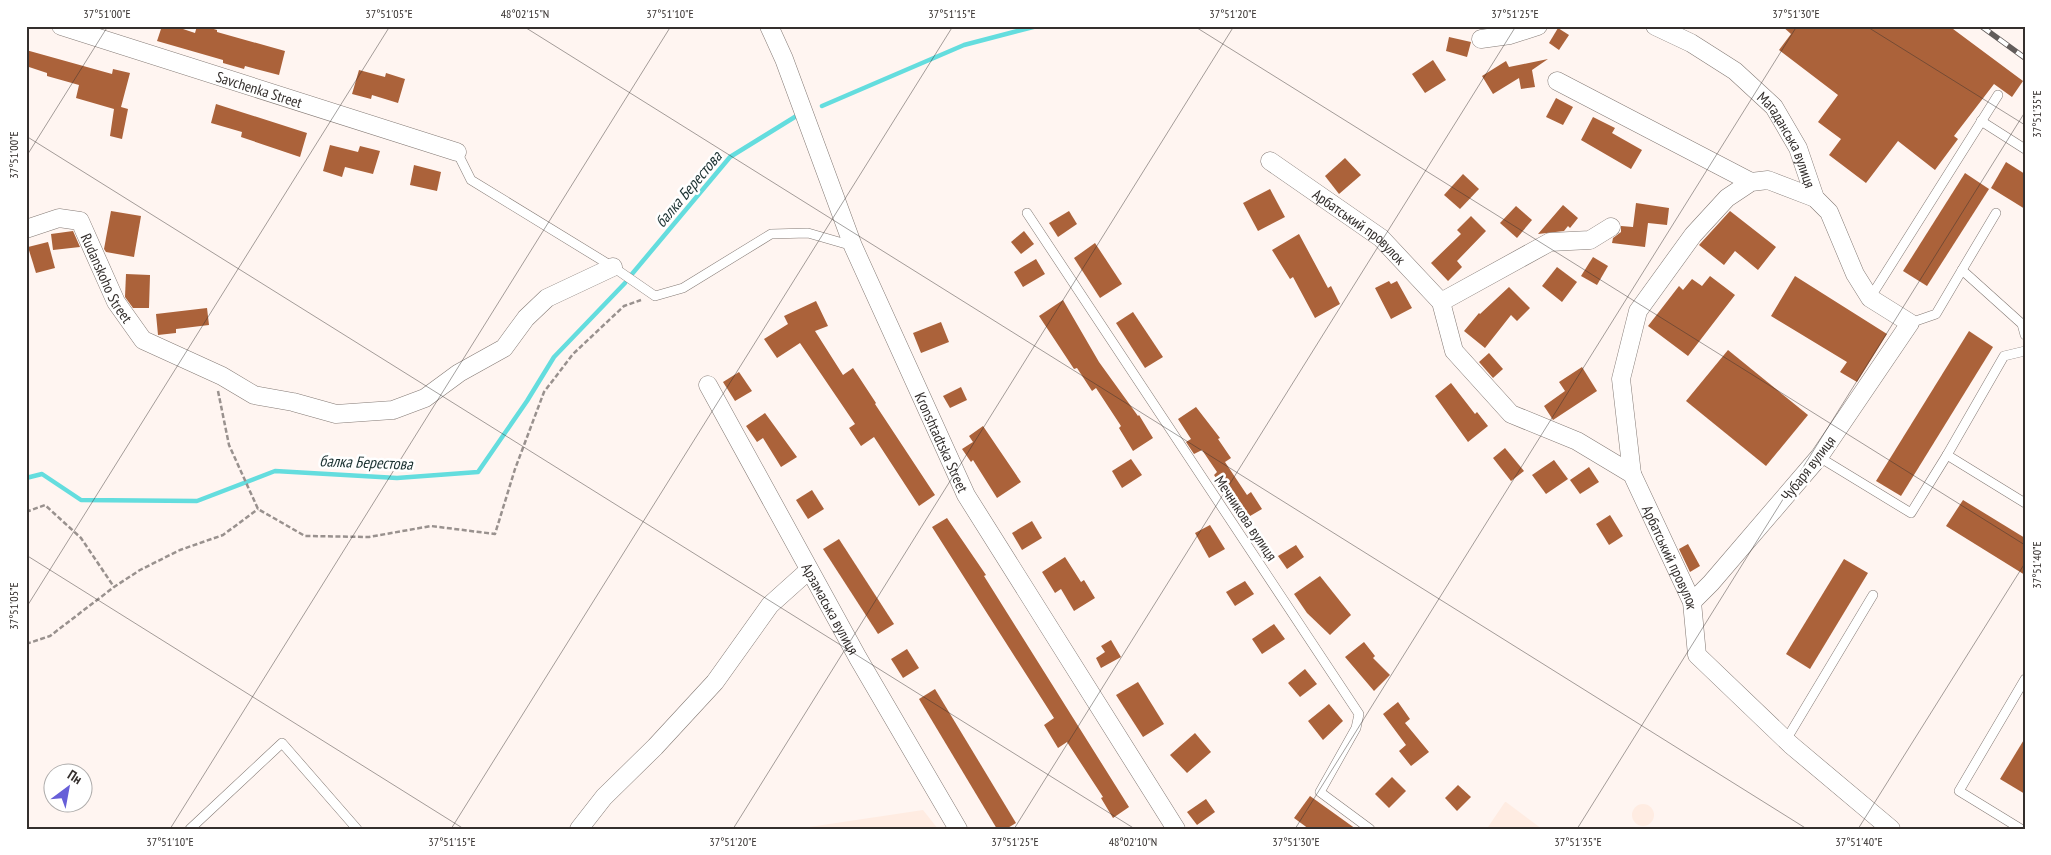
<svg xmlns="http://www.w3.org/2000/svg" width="2051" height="855" font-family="'PT Sans Narrow',sans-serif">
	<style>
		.built { fill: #ffece2 }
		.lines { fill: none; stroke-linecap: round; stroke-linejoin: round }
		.stream { stroke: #64ddde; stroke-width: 4.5 }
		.building { fill: #ab623a }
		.lane-casing { stroke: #847a75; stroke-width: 10 }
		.street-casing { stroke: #847a75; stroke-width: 19 }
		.path { stroke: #99918e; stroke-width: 2.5; stroke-dasharray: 5 2.5; stroke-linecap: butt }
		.lane { stroke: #fff; stroke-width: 9 }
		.street { stroke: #fff; stroke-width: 18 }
		.rail-casing { stroke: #625c5a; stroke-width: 5.5 }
		.rail { stroke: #fff; stroke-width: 4; stroke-dasharray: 11; stroke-linecap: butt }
		.ticks { fill: none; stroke: #342f2d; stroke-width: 1; stroke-opacity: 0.45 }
		.labels { text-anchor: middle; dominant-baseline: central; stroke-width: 5; stroke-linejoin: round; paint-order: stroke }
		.street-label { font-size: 15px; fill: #342f2d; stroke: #fff }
		.water-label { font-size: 16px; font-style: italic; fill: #1b3131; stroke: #fff }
		.neatline { fill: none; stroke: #342f2d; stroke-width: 2 }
		.ticks-label { font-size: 12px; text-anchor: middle; fill: #342f2d }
	</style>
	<rect width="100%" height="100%" fill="#fff5f1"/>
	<g class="built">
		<polygon points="1505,802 1506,802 1542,829 1488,827"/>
		<circle cx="1643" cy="815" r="11"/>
		<polygon points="923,810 938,829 796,829"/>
	</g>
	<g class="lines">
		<g class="stream">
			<polyline points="822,106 964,45 1037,26"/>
			<polyline points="632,274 730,157 798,115"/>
			<polyline points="26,478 42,474 81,500 197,501 275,471 397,478 478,472 527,401 554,357 625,283"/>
		</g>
	</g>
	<g class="building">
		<polygon points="162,26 174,26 195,33 197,26 204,26 217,30 217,32 285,51 279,75 245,66 244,69 223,63 223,60 157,41"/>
		<polygon points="1782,26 1949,26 2023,81 2012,97 1994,84 1954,136 1958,139 1935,170 1898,141 1866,183 1829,155 1841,139 1818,122 1838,95 1779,50 1791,34"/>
		<polygon points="1558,28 1569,35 1559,50 1549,43"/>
		<polygon points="1449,37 1471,42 1467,57 1446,51"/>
		<polygon points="26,50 112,74 113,69 130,73 121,107 128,109 122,139 110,136 114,109 76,98 79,85 47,76 47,73 26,66"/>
		<polygon points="1548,59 1532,70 1535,87 1521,89 1519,78 1493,94 1482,76 1506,61 1509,67"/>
		<polygon points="1433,60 1446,80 1425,93 1412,74"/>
		<polygon points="359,70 385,77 386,73 405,79 398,103 372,95 371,99 352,94"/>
		<polygon points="1556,98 1573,107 1563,125 1546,117"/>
		<polygon points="216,104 307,133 300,157 241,137 242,132 211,123"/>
		<polygon points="1593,117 1615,128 1612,133 1642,150 1631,169 1581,140"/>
		<polygon points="330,145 358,152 360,146 380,151 373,174 345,167 342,177 323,171"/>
		<polygon points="1345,158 1361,175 1339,194 1325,176"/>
		<polygon points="2006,162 2025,174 2025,209 1991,188"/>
		<polygon points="414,165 441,172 437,191 410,185"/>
		<polygon points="1965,173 1989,189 1927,286 1903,271"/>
		<polygon points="1463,174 1479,189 1460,209 1444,195"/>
		<polygon points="1270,189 1285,217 1258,231 1243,203"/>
		<polygon points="1636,203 1669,208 1667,225 1648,223 1645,247 1612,243 1613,238 1621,232 1621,226 1633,227"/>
		<polygon points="1563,205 1578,218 1570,228 1568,226 1564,231 1538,234"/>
		<polygon points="1516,206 1532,220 1517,238 1500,223"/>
		<polygon points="111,211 141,216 134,257 106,252 104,249"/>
		<polygon points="1069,211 1077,224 1058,237 1049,223"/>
		<polygon points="1730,211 1776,247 1758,270 1735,251 1724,265 1699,245"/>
		<polygon points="1471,216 1486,231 1457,261 1462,267 1448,281 1431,263 1461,234 1457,230"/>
		<polygon points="73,231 80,247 53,250 51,234"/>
		<polygon points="1024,231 1034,244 1021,254 1011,242"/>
		<polygon points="1299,234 1328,288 1331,286 1340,304 1315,318 1293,277 1290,279 1272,250"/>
		<polygon points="48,242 55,268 36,273 28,247"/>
		<polygon points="1095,243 1122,284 1100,298 1074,258"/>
		<polygon points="1593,257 1608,266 1597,285 1581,276"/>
		<polygon points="1036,259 1045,274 1023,287 1014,272"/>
		<polygon points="1557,267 1577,282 1562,302 1542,286"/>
		<polygon points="126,274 150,275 149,308 133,308 125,297"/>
		<polygon points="1710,276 1735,295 1688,356 1648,326 1679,286 1683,290 1692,279 1702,286"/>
		<polygon points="1795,276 1887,334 1857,382 1840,372 1847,362 1771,316"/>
		<polygon points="1389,281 1391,284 1397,281 1412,308 1391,319 1375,288"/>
		<polygon points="1509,287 1530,308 1517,321 1511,315 1485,348 1464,331 1479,313 1480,314"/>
		<polygon points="1063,300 1099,362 1138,416 1139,415 1153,438 1133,451 1119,428 1121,426 1096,388 1092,391 1077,368 1074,369 1039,316"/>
		<polygon points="816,301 828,326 815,331 843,375 853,368 876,403 875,404 935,495 919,506 874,437 861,446 849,428 855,424 800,343 777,358 764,339 788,324 784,316"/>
		<polygon points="207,308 209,325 176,329 176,333 158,335 156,314"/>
		<polygon points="1133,312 1163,357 1145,368 1116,323"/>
		<polygon points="941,322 949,342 921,353 913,333"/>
		<polygon points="1969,331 1993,347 1901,496 1876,481"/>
		<polygon points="1728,350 1808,415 1766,466 1686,401"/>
		<polygon points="1489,353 1503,369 1493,378 1479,362"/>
		<polygon points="1582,367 1597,391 1553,420 1544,406 1565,391 1559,382"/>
		<polygon points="739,372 752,391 735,401 723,382"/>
		<polygon points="1451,383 1475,414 1477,412 1488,426 1468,442 1435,396"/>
		<polygon points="961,387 967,400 950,408 943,396"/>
		<polygon points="1196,407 1220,438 1218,439 1231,458 1225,462 1247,495 1251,492 1262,509 1245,519 1214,475 1217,472 1202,450 1194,454 1186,442 1191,439 1178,419"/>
		<polygon points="765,413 797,457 781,467 763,438 757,442 746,426"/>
		<polygon points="983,426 1021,482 997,498 973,460 971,462 962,449 973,442 969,436"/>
		<polygon points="1505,448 1524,471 1511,481 1493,458"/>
		<polygon points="1131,459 1142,475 1122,488 1112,471"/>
		<polygon points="1554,460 1568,479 1546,494 1532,475"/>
		<polygon points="1589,467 1599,482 1580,494 1570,480"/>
		<polygon points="812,490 824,509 808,519 796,500"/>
		<polygon points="1963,500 2025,538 2025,575 1946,526"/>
		<polygon points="1610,515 1623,536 1609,545 1596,524"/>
		<polygon points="947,518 986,575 984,576 1129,807 1113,818 1101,798 1103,797 1067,742 1058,748 1044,725 1054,718 932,527"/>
		<polygon points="1032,521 1042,538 1022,550 1012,533"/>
		<polygon points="1210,525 1225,549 1209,558 1195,533"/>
		<polygon points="839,539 894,624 878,634 823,549"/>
		<polygon points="1688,544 1700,566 1690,572 1679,549"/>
		<polygon points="1296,545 1304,557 1287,569 1278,556"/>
		<polygon points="1065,557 1081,582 1084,580 1095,598 1074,611 1061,589 1055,593 1042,572"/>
		<polygon points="1844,559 1868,573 1810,669 1786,654"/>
		<polygon points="1320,576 1351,615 1330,635 1307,613 1294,594"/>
		<polygon points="1245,581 1254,594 1235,606 1226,592"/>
		<polygon points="1274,624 1285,639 1262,654 1252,639"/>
		<polygon points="1111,640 1121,657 1101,668 1096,658 1105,652 1101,646"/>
		<polygon points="1364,642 1375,656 1373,658 1390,675 1374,691 1345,657"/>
		<polygon points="907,649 919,668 903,678 891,659"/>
		<polygon points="1305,669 1317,684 1300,697 1288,683"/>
		<polygon points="1138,682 1164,724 1143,737 1116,695"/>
		<polygon points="935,689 1016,823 1006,829 997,829 919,699"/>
		<polygon points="1398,702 1410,719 1405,723 1429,752 1411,766 1399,751 1406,745 1383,714"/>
		<polygon points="1329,704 1343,721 1323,740 1308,721"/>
		<polygon points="1195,733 1211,752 1187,773 1170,755"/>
		<polygon points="2025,738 2025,794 2000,779"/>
		<polygon points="1392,777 1406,791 1389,808 1375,794"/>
		<polygon points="1458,785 1471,797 1457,811 1445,798"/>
		<polygon points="1310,796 1356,829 1309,829 1294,818"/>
		<polygon points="1206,799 1215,812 1197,825 1187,812"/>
	</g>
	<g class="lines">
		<defs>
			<g id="lane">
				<polyline points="1981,121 2025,149"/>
				<polyline points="457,152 471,180 613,267 655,296 683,288 771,234 808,233 853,246"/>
				<polyline points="1027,213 1359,714 1356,728 1320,792 1370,829"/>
				<polyline points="1996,213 1962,270 2022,324 2025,335"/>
				<polyline points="1870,298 1998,95"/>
				<polyline points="1910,323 1936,314 1962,270"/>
				<polyline points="2025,351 2004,356 1947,455 2025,503"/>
				<polyline points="1819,457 1911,513 1947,455"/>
				<polyline points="1786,740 1873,595"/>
				<polyline points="190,829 282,743 357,829"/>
				<polyline points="2021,829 1959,791 2025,679"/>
			</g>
			<g id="street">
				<path id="s1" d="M61,26L457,152"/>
				<path id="s2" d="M769,26L784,59L853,246L966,495L1176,829"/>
				<path id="s3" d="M1655,26L1691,43L1735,71L1774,107L1798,148L1815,198L1829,212L1855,274L1870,298L1910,323L1819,457L1711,583L1692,602"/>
				<polyline points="1481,39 1510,35 1538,26"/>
				<polyline points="1557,81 1751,182"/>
				<path id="s4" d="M1270,161L1381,238L1441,302L1454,351L1511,414L1577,441L1632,474L1692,602L1697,655L1791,745L1891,829"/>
				<path id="s5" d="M26,229L59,218L80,221L116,302L143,340L222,376L254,395L293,402L336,414L393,410L425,398L459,373L504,348L526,318L547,298L613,267"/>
				<polyline points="1441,302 1550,242 1590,240 1611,227"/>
				<path id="s6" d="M708,385L858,658L958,829"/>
				<polyline points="1632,474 1621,379 1638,311 1693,235 1727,198 1751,182 1768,180 1815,198"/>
				<polyline points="579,829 604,797 655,747 715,682 770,605 809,570"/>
			</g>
		</defs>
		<use href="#lane" class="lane-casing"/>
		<use href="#street" class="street-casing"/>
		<g class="path">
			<polyline points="218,391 229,445 258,509 305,536 369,537 431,526 495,534 515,469 544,392 573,354 624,306 641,300"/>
			<polyline points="26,512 45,505 81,538 114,587"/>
			<polyline points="26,644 50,636 114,587 140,570 180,550 223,535 258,509"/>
		</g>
		<use href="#lane" class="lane"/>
		<use href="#street" class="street"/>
		<defs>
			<polyline id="rail" points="1981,26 2025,58"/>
		</defs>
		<use href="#rail" class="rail-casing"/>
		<use href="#rail" class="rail"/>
	</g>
	<path class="ticks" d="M523,26L1807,829M1194,26L2025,545M1866,26L2025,125M26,136L1135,829M26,157L108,26M26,555L464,829M26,608L390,26M170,829L671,26M451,829L953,26M733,829L1234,26M1014,829L1516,26M1295,829L1797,26M1577,829L2025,112M1858,829L2025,563"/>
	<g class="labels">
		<g class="street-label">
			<text stroke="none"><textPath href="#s1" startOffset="208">Savchenka Street</textPath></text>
			<text stroke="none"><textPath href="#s3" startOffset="180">Магаданська вулиця</textPath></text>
			<text stroke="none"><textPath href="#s4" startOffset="111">Арбатський провулок</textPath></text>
			<text stroke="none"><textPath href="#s5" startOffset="119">Rudanskoho Street</textPath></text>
			<text stroke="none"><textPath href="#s2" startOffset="451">Kronshtadtska Street</textPath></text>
			<text transform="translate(1808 468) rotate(-52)">Чубаря вулиця</text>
			<text transform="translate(1246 518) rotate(56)">Мечникова вулиця</text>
			<text stroke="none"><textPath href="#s4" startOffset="586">Арбатський провулок</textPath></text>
			<text stroke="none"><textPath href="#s6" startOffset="255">Арзамаська вулиця</textPath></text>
		</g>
		<g class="water-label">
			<text transform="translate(688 189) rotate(-50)">балка Берестова</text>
			<text transform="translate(366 462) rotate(2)">балка Берестова</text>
		</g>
	</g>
	<rect width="2051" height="855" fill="none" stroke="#ffffff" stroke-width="55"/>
	<g transform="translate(68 788) rotate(32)"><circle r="24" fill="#ffffff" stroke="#aeacab"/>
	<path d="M0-4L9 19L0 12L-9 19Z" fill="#675fd8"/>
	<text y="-8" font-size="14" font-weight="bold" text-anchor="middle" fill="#342f2d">Пн</text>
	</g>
	<rect x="28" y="28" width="1996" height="800" class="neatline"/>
	<g class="ticks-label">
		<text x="107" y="18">37°51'00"E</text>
		<text x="389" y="18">37°51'05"E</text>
		<text x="525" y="18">48°02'15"N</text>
		<text x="670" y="18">37°51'10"E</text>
		<text x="952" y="18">37°51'15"E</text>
		<text x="1233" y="18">37°51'20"E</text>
		<text x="1515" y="18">37°51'25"E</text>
		<text x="1796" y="18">37°51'30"E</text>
		<text transform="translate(2037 114) rotate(-90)" y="4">37°51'35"E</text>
		<text transform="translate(14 155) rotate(-90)" y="4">37°51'00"E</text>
		<text transform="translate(2037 565) rotate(-90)" y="4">37°51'40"E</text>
		<text transform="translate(14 606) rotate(-90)" y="4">37°51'05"E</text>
		<text x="170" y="846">37°51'10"E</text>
		<text x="452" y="846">37°51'15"E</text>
		<text x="733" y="846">37°51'20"E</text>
		<text x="1015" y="846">37°51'25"E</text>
		<text x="1133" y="846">48°02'10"N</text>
		<text x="1296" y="846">37°51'30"E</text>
		<text x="1578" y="846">37°51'35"E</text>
		<text x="1859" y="846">37°51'40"E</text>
	</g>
</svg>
